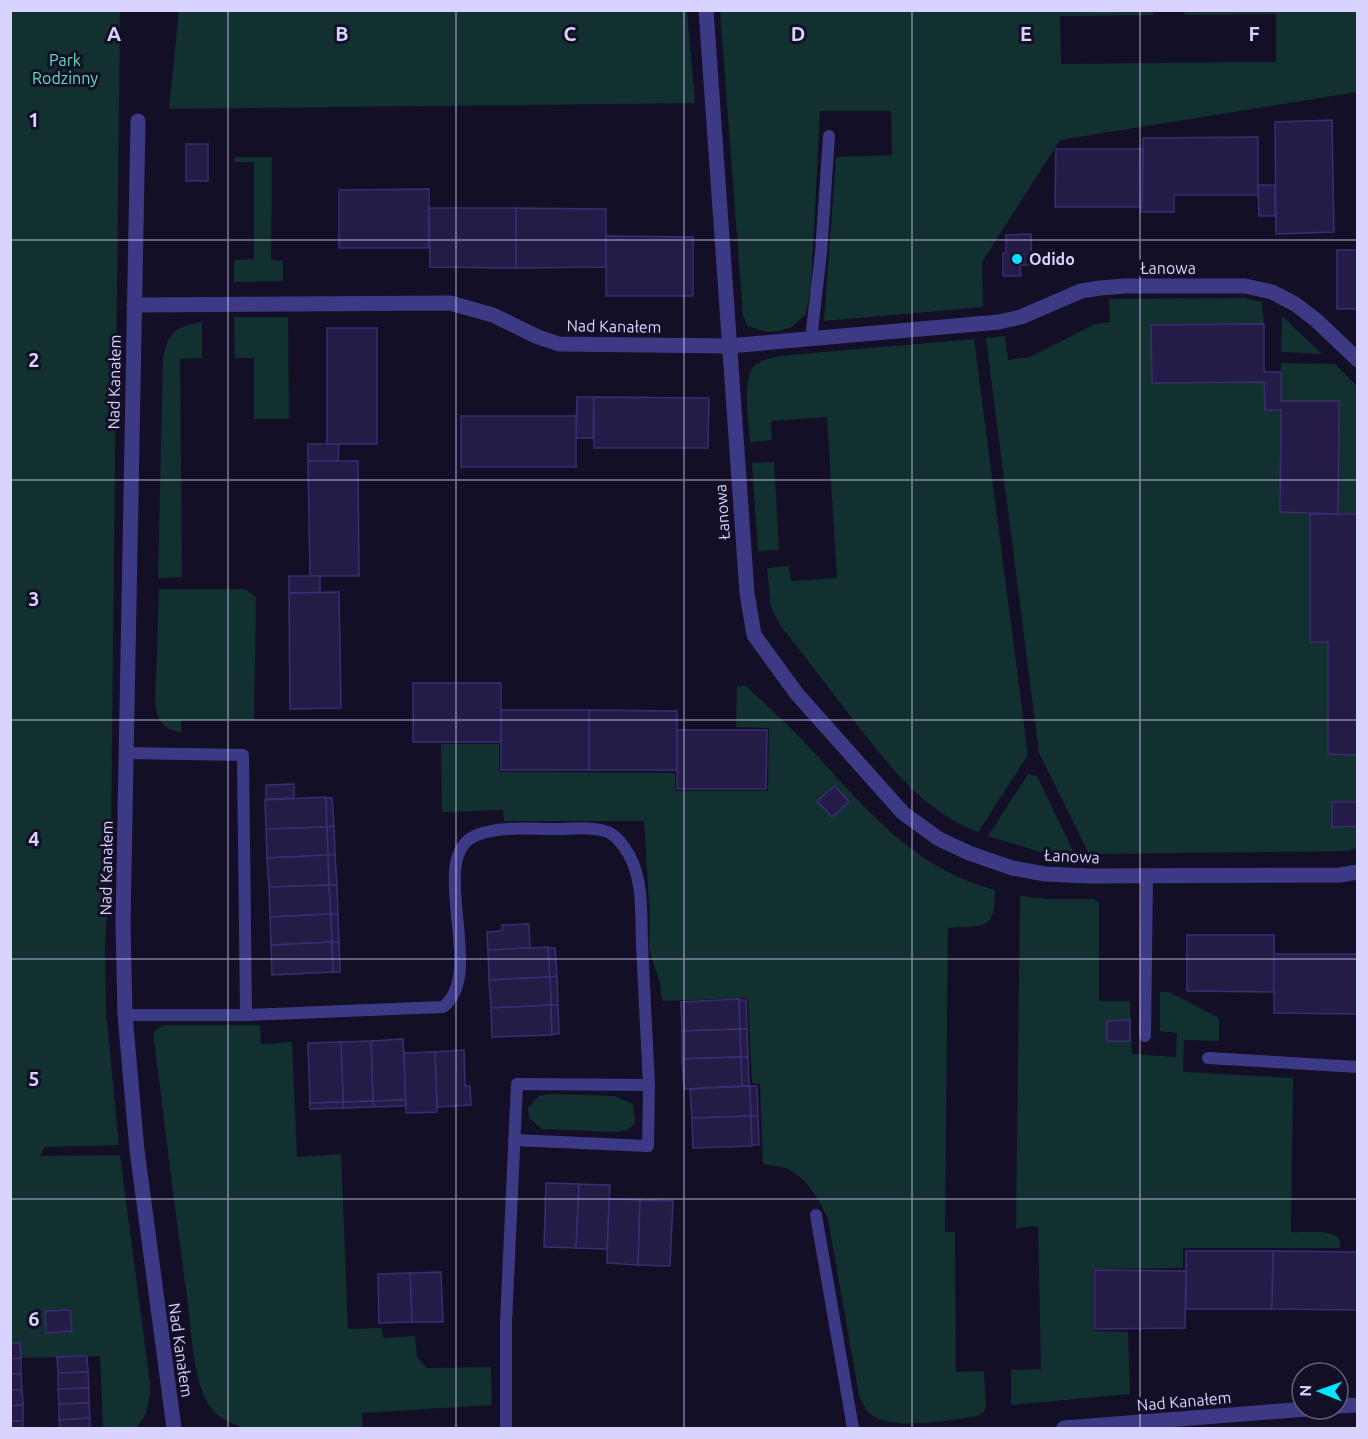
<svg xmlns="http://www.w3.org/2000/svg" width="1368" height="1439" font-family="Ubuntu,sans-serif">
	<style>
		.green { fill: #12302f }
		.building { fill: #241b47; stroke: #3b2d73; stroke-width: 1.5 }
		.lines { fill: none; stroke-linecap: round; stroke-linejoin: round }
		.service { stroke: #3d3a85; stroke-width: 12 }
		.minor { stroke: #3d3a85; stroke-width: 15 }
		.grid { fill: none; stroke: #d9d4ff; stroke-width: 1.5; stroke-opacity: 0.55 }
		.poi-dot { fill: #00e5ff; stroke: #130f26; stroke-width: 2 }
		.labels { text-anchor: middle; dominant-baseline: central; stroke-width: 6; stroke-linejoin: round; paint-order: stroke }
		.park-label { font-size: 16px; fill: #5fe0c0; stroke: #130f26 }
		.poi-label { font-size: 16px; font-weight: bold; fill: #d9d4ff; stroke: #130f26; text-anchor: start }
		.street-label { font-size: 16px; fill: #d9d4ff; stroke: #130f26 }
		.grid-label { font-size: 20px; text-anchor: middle; font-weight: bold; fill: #d9d4ff; stroke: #130f26; stroke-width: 6; stroke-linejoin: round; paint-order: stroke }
	</style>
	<rect width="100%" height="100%" fill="#130f26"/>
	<g class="green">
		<path d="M10,11H120L111,832L105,948L106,1012L119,1145L45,1147L40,1156L120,1155L150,1384C150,1400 148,1416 136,1428H103L100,1356L21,1358L11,1343Z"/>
		<polygon points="179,11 687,11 695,103 169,109"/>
		<polygon points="720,11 1153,11 1153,15 1060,16 1061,64 1276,62 1276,14 1185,15 1184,11 1357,11 1357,92 1060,140 982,262 983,307 824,321 836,157 892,155 891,111 820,111 811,285 806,314 792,327 779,331 766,332 747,326 743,315"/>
		<polygon points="235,157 272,157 271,260 283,261 283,281 234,282 234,260 254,259 254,162 234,162"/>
		<polygon points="1245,298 1262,302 1264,324 1151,325 1152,383 1264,382 1265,410 1281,410 1280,512 1310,514 1310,642 1328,642 1328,754 1357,755 1357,848 1348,851 1089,854 1039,753 986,338 1005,336 1008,360 1030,357 1095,324 1110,322 1109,299"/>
		<polygon points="1282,316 1322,354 1281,352"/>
		<polygon points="234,317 288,317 289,419 254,419 254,358 235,358"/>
		<path d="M202,322V358L180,359L182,577L158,578L163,358C169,332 175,326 202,322Z"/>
		<path d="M974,339L1028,755L978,832C921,811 884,759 848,713C825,683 803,654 780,625L771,607L767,568L789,566L791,581L837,578L827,417L771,421L772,440L750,442C749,423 742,383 753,367C759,360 770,359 778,356Z"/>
		<polygon points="1281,363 1335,364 1357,386 1357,514 1338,514 1339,401 1281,401"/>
		<polygon points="774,462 779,550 758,551 752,463"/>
		<path d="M159,589H245L256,597L254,720H181V732C163,729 159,722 155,705Z"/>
		<path d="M737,686H746C766,705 787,724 806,744C864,805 909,867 995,890C995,934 983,924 948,928L945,1232H955L956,1372L984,1371L986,1408L982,1414L973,1417C947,1420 899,1430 875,1417C866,1413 863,1404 859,1395L828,1219C819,1200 808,1179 788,1169C781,1166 771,1166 763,1164L760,1084L752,1083L748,998L662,1001L660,983L649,949L650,917L644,821H504L503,810L442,812L441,744H499V772L675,773V791H768L769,728L736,727Z"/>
		<polygon points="1028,774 1037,776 1074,853 1040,852 988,836"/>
		<path d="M1020,896L1046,899H1094L1099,903V1001H1130L1132,1054L1176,1057L1177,1033L1160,1031V992H1169L1219,1018V1041L1184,1040L1183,1072L1293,1078L1291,1232C1301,1233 1335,1229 1339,1239C1341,1241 1340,1246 1340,1248H1183V1268L1094,1269V1331L1128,1332L1130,1394L1011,1405V1370L1041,1369L1038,1226L1016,1228Z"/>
		<path d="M163,1025H260L261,1044L292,1042L297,1157L341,1154L348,1329L382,1328L383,1338L415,1336L417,1357L427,1368L491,1367L492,1405L362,1413L363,1428H240L239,1426C224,1421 212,1413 205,1398C192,1369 191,1322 186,1290C174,1204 164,1118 153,1032Z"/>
		<polygon points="549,1094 615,1096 633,1104 635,1123 628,1130 617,1132 542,1129 529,1118 528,1108 539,1096"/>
	</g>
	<g class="building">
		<polygon points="1332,120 1334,232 1276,234 1275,122"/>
		<polygon points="1258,137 1258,195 1174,195 1174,212 1141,212 1143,138"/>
		<rect x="186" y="144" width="22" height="37"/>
		<polygon points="1056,149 1143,149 1142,207 1055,207"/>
		<polygon points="1258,185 1275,185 1275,216 1259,216"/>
		<polygon points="429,189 429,248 339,248 339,190"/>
		<polygon points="429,208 516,208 516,268 430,267"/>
		<polygon points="516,208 606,209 606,267 516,268"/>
		<polygon points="1031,234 1032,265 1020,265 1021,276 1003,276 1003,253 1006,253 1006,235"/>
		<polygon points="606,236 693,237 693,296 606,296"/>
		<rect x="1337" y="250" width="21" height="59"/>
		<polygon points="1264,324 1264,372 1281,372 1281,401 1339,401 1338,514 1280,512 1281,410 1265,410 1264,382 1152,383 1151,325"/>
		<rect x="327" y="328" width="50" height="116"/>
		<polygon points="577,397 594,397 593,438 576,438"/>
		<polygon points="594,397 709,398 708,448 594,448"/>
		<rect x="461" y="416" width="115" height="51"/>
		<polygon points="308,444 339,444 338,461 308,461"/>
		<polygon points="308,461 358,461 359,576 310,576"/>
		<polygon points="1310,514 1358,514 1358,755 1328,754 1328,642 1310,642"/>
		<rect x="289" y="576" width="31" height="17"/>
		<polygon points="339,592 341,708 290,709 289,593"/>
		<rect x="413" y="683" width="88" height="59"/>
		<rect x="501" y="710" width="88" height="60"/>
		<polygon points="589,710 677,711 677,770 589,770"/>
		<polygon points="677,730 767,730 766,789 677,789"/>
		<polygon points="294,784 294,798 266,799 266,785"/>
		<polygon points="835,786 849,802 832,817 817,801"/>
		<polygon points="326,797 327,827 266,829 265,800"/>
		<polygon points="326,798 332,798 334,826 327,827"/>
		<polygon points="1332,802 1358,802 1358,826 1332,827"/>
		<polygon points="334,826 335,855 328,855 327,827"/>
		<polygon points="327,827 328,855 267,858 266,829"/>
		<polygon points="328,855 329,885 269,887 267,858"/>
		<polygon points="328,855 335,855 337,885 329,885"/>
		<polygon points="329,885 331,914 270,917 269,887"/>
		<polygon points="329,885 337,885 338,914 331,914"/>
		<polygon points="331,914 332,942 271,945 270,917"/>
		<polygon points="331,914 338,914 339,942 332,942"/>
		<polygon points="529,924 530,948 488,950 487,932 502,931 502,925"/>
		<polygon points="1187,935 1274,935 1275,992 1187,991"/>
		<polygon points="332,942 333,972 272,975 271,945"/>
		<polygon points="332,942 339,942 340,972 333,972"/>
		<polygon points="548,947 550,977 489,980 488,950"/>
		<polygon points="548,948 555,948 557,976 550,977"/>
		<polygon points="1274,954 1358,954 1358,1014 1274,1013"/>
		<polygon points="557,976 558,1005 551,1005 550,977"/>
		<polygon points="550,977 551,1005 491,1008 489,980"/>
		<polygon points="739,999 740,1029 682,1031 681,1002"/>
		<polygon points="739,1000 746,1000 747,1029 740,1029"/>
		<polygon points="551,1005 552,1035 492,1037 491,1008"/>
		<polygon points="551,1005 558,1005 559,1034 552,1034"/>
		<polygon points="1130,1020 1130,1041 1107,1041 1107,1021"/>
		<polygon points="740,1029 741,1057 682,1059 682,1031"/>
		<polygon points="740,1029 747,1029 748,1057 741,1057"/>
		<polygon points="403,1039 406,1100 373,1101 371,1041"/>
		<polygon points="371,1041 373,1101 343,1102 341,1042"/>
		<polygon points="341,1042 343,1102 310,1103 308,1043"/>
		<polygon points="464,1050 465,1086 470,1086 471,1105 437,1107 435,1052"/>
		<polygon points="435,1052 437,1112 406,1113 404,1053"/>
		<polygon points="741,1057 742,1086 684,1089 682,1059"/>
		<polygon points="741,1057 748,1057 749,1086 742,1086"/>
		<polygon points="750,1086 751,1116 692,1118 690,1089"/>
		<polygon points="750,1086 757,1086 758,1116 751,1116"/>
		<polygon points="406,1100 405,1106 374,1107 373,1101"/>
		<polygon points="373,1101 374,1107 343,1108 343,1102"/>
		<polygon points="343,1102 343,1108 310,1109 310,1103"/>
		<polygon points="751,1116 752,1146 693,1148 692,1118"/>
		<polygon points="751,1116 758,1116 759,1145 752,1145"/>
		<polygon points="546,1183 579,1184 576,1248 544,1247"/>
		<polygon points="579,1184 610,1185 607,1249 576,1248"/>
		<polygon points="609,1199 640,1200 638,1265 607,1263"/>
		<polygon points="640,1200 673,1201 670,1266 638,1265"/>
		<polygon points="1186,1251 1273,1251 1272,1309 1186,1309"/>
		<polygon points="1273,1251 1358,1252 1358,1310 1272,1309"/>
		<polygon points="1095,1270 1186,1271 1185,1328 1095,1329"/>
		<polygon points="441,1272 443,1322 412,1322 410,1273"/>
		<polygon points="410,1273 412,1322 379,1323 378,1274"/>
		<polygon points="70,1310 72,1331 46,1333 45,1311"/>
		<polygon points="10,1343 20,1343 21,1358 10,1359"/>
		<polygon points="87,1356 88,1372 58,1373 57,1357"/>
		<polygon points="21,1358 21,1374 10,1374 10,1359"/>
		<polygon points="88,1372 89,1388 58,1389 58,1373"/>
		<polygon points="10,1374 21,1374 22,1390 10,1390"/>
		<polygon points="89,1388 89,1403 59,1404 58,1389"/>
		<polygon points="10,1390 22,1390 23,1405 10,1406"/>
		<polygon points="89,1403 90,1418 59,1420 59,1404"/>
		<polygon points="23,1405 23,1421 10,1421 10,1406"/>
		<polygon points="90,1418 90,1428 60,1428 59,1420"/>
		<rect x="10" y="1421" width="13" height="7"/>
	</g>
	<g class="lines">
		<g class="service">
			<polyline points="811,339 821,253 829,136"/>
			<polyline points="125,753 243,755 246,1015"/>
			<path d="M125,1015H246L443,1007C488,973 424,855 477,835C501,826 528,829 553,829C570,829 592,826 608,832C619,837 629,853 633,863C643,888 641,918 642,945C644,992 647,1039 649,1085L517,1084L506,1322V1428"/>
			<polyline points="1145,1036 1147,876"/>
			<polyline points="1208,1058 1358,1067"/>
			<polyline points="514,1140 648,1146 649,1085"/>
			<polyline points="816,1215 853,1428"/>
		</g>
		<g class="minor">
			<polyline points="706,10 747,593 754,635 797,694 903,813 939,839 969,853 1012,868 1045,874 1090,876 1340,875 1358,872"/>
			<polyline points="138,121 123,923 125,1015 137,1150 174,1428"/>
			<polyline points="134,305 450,303 493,315 538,337 559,344 729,346 999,322 1021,317 1081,291 1100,288 1125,286 1245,286 1272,292 1295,304 1316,320 1358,360"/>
			<polyline points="1338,1406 1358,1405"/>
			<polyline points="1064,1428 1307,1409"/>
		</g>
	</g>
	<path class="grid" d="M228,10V1428M456,10V1428M684,10V1428M912,10V1428M1140,10V1428M10,240H1358M10,480H1358M10,720H1358M10,959H1358M10,1199H1358"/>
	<circle class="poi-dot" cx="1017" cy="259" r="6"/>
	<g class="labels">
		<g class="park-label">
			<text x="65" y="60">Park<tspan x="65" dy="18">Rodzinny</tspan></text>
		</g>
		<g class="poi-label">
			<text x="1029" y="259">Odido</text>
		</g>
		<g class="street-label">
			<text x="1168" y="268">Łanowa</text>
			<text transform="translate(614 326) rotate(1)">Nad Kanałem</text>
			<text transform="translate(114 382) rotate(-89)">Nad Kanałem</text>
			<text transform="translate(722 512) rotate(-94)">Łanowa</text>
			<text transform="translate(1072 856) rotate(3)">Łanowa</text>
			<text transform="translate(106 868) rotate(-89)">Nad Kanałem</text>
			<text transform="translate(181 1350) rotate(82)">Nad Kanałem</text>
			<text transform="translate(1184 1401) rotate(-5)">Nad Kanałem</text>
		</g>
	</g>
	<g class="grid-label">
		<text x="114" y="41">A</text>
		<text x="342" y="41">B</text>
		<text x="570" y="41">C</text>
		<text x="798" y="41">D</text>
		<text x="1026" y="41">E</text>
		<text x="1254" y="41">F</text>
		<text x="34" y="127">1</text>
		<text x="34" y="367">2</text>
		<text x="34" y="606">3</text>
		<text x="34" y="846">4</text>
		<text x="34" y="1086">5</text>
		<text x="34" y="1326">6</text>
	</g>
	<rect width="1368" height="1439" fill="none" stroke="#d9d4ff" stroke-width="24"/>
	<g transform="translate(1320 1391) rotate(271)"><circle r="28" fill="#130f26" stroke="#625e7d" stroke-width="1.5"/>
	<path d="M0-4.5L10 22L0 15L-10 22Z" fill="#00e5ff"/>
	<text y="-9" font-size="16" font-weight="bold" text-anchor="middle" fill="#d9d4ff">N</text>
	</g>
</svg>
